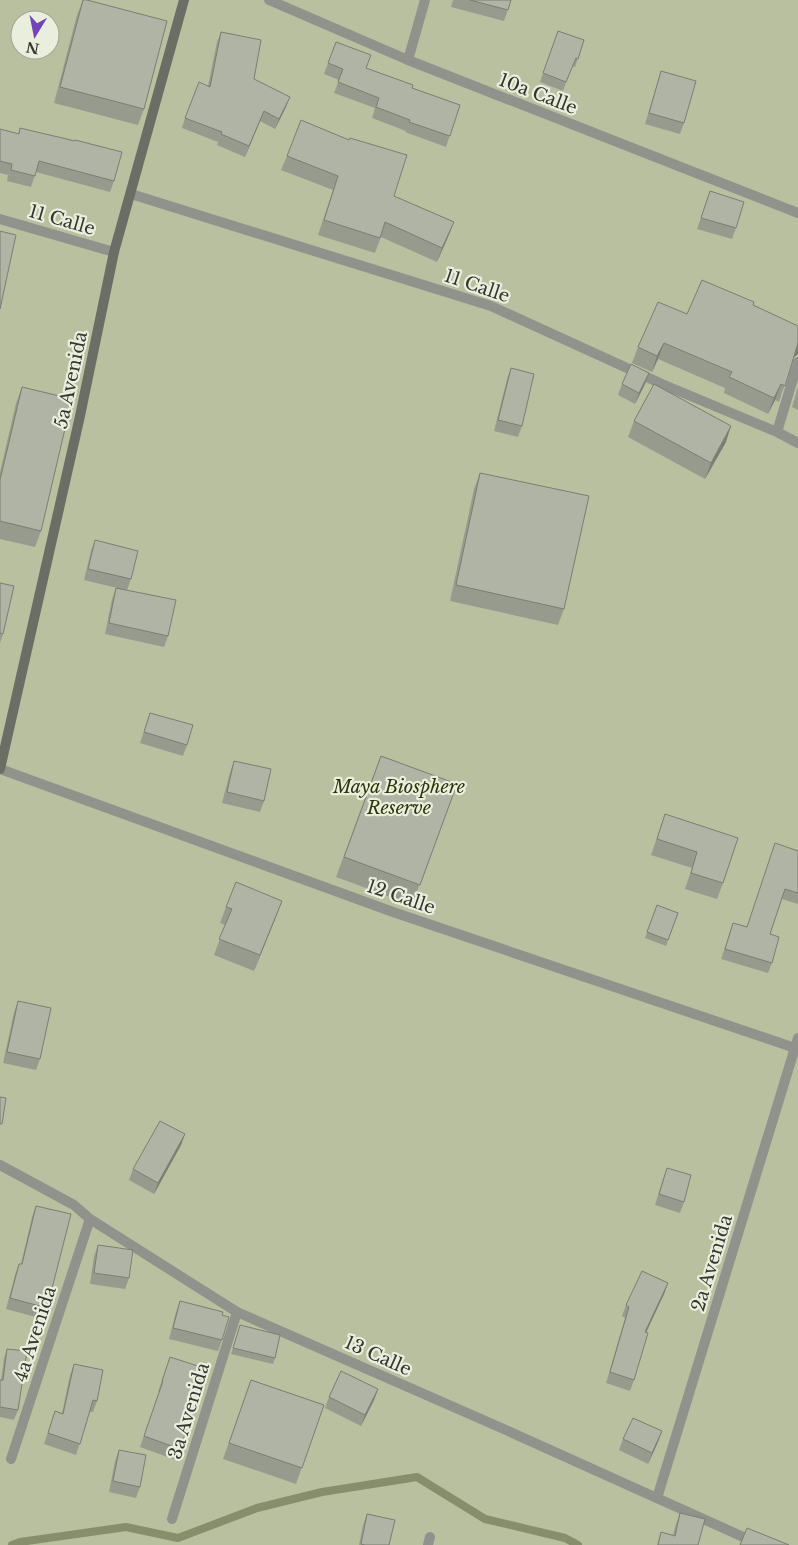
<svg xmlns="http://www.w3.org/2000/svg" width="798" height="1545" font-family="'Libre Baskerville',serif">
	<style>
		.green { fill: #b9c0a0; fill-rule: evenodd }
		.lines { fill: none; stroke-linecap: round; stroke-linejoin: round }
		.stream { stroke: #868e6c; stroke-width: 8 }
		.street { stroke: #90928b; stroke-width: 10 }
		.secondary { stroke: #6b6e64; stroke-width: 10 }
		.wall { fill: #979b8d }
		.shaded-wall { fill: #7b7e73 }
		.building { fill: #b0b4a4; stroke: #7b7e73 }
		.labels { text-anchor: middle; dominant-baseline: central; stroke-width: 4.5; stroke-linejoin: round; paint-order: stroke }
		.street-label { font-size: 18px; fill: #353630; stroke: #eaeedd }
		.park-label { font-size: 18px; font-style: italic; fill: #2e350a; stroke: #eaeedd }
	</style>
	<rect width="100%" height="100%" fill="#dde1d0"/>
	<path class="green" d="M0,0H798V1545H0ZM20,20H50V50H20Z"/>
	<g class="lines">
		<polyline class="stream" points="12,1545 20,1542 126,1527 178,1538 257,1508 322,1492 417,1477 485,1519 565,1538 578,1545"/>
		<g class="street">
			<polyline points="269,0 408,60 798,213"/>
			<polyline points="408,60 425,0"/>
			<polyline points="131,194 491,306 662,384 777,432 798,443"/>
			<polyline points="0,219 114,252"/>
			<polyline points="777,432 798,362"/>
			<polyline points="0,769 393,912 795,1048"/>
			<polyline points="0,1165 74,1205 90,1219 237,1312 506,1430 761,1545"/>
			<polyline points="11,1459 90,1219"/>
			<polyline points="657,1498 798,1038"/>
			<polyline points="172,1519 237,1312"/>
			<polyline points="428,1545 430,1537"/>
		</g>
		<polyline class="secondary" points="0,769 80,416 114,252 184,0"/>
	</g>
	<g class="wall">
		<polygon points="83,0 144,109 138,125 54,103 77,15"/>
		<polygon points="453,0 511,0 504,21 451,7"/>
		<polygon points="558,31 584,40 575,67 572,66 563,91 540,82"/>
		<polygon points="221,32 254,79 286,107 275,129 260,121 245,157 217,145 218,142 182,128 185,118 208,86 217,42"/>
		<polygon points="336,42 366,68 412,88 460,105 446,147 405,132 406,131 372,118 375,108 334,93 339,80 324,74"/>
		<polygon points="661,71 684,123 680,134 645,124"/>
		<polygon points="20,128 114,181 110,192 36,172 31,187 7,181 8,175 0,173 0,129 18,134"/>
		<polygon points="287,156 394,196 454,222 448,237 437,262 381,237 375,253 318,235 333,190 281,170"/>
		<polygon points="710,191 736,228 732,239 697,229"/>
		<polygon points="753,305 798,326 798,354 797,355 794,357 779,402 775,400 768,414 724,393 725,388 658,359 652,372 632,363 638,347 687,314"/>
		<polygon points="511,368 522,426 518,437 494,431 507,379"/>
		<polygon points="649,373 645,384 635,404 618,395 622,384"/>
		<polygon points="798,386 798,410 792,407"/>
		<polygon points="22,387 41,531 35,547 0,539 0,472 16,403"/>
		<polygon points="634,421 726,442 705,479 628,437"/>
		<polygon points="480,473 564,609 558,625 450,601 474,489"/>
		<polygon points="95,540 131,579 127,590 168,636 164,647 105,634 112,599 116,588 117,588 84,580 91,551"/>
		<polygon points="0,583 3,634 0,643"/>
		<polygon points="150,713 187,745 183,756 140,743"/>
		<polygon points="381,756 457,784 412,905 336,877"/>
		<polygon points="234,761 264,801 260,812 222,803 230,772"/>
		<polygon points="665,814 723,883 717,899 685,889 692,868 651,855"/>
		<polygon points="798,851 798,904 782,899 770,934 772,963 768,973 721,959 733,923 747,927"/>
		<polygon points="282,901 254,971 214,955 225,925 220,923 226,907"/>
		<polygon points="657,905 678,913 666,946 645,938"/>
		<polygon points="18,1001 40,1059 36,1070 3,1063 14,1012"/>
		<polygon points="185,1134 181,1145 154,1194 129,1180 133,1169"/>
		<polygon points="667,1168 684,1202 680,1213 655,1205 663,1179"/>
		<polygon points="36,1206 47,1308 43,1319 6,1309 15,1275 19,1264 21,1264 32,1217"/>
		<polygon points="98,1245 129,1278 125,1289 90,1284 94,1256"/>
		<polygon points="668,1283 664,1294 646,1333 634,1380 630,1391 606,1383 625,1318 622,1316 626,1305"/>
		<polygon points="180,1301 222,1315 222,1340 218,1351 169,1339 176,1312"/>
		<polygon points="240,1325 275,1358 273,1364 231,1354"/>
		<polygon points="7,1349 18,1410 14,1420 0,1417 0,1380 1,1380 4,1358"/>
		<polygon points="170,1357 180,1449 176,1460 140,1447 159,1392 158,1392"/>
		<polygon points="74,1364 97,1401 93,1412 90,1412 76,1455 44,1444 55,1411 62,1413 70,1375"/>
		<polygon points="251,1380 324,1405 296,1484 223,1459"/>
		<polygon points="378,1389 374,1400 361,1426 325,1408 329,1397"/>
		<polygon points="623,1439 658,1442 648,1464 619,1450"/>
		<polygon points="119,1450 140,1487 136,1498 109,1492 115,1461"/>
		<polygon points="680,1513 698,1545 657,1545 661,1532 673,1535 676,1524"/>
		<polygon points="367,1514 389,1545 359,1545 363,1525"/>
	</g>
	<g class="shaded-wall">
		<polygon points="290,97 286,107 275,129 279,119"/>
		<polygon points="264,111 260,121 245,157 249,146"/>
		<polygon points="454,222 448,237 437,262 442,248"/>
		<polygon points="664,343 658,359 652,372 657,356"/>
		<polygon points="798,343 798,354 797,355 794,357 791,360"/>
		<polygon points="649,373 645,384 635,404 639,393"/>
		<polygon points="781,384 775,400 768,414 774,398"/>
		<polygon points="731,426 726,442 705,479 711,463"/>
		<polygon points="282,901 276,917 254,971 260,955"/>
		<polygon points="185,1134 181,1145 154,1194 158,1183"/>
		<polygon points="668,1283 664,1294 641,1343 645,1332"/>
		<polygon points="378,1389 374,1400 361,1426 365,1415"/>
		<polygon points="662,1431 658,1442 648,1464 652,1453"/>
	</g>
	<g class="building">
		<polygon points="83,0 87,0 167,21 144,109 60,87"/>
		<polygon points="470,0 511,0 508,10"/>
		<polygon points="558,31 584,40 578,59 576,58 566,82 543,73"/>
		<polygon points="221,32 261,40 254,79 290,97 279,119 264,111 249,146 221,134 222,132 185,118 199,82 210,87"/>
		<polygon points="336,42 371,55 366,68 413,85 412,88 460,105 450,136 409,122 410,120 376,107 379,98 338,82 343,69 328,63"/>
		<polygon points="661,71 696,81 684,123 649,113"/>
		<polygon points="301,120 349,140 350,138 407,155 394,196 454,222 442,248 385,222 380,238 324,220 338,176 287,156"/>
		<polygon points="20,128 75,141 75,140 122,152 114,181 39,161 35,176 11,170 12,164 0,161 0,129 19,134"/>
		<polygon points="710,191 744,202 736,228 701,218"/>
		<polygon points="0,231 16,235 0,309"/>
		<polygon points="702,280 754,302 753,305 798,326 798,343 785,386 781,384 774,398 729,377 732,372 664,343 657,356 638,347 658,302 687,314"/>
		<polygon points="631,364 649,373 639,393 622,384"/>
		<polygon points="511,368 534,374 522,426 498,420"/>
		<polygon points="654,384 731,426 711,463 634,421"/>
		<polygon points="22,387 72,399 41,531 0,521 0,480"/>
		<polygon points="480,473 589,496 564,609 456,585"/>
		<polygon points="95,540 138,551 131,579 88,569"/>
		<polygon points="0,583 14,586 3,634 0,633"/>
		<polygon points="116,588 176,600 168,636 109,623"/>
		<polygon points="150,713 193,725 187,745 144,732"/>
		<polygon points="381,756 457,784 420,885 344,857"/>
		<polygon points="234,761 271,769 264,801 227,792"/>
		<polygon points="665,814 738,838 723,883 691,873 697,852 657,839"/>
		<polygon points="775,843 798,851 798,893 785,889 770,934 779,937 772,963 725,949 733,923 747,927"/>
		<polygon points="236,882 282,901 260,955 219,939 232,909 226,907"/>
		<polygon points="657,905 678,913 668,940 647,932"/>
		<polygon points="18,1001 51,1008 40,1059 7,1052"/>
		<polygon points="0,1097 6,1098 2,1124 0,1124"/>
		<polygon points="160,1121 185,1134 158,1183 133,1169"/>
		<polygon points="667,1168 691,1175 684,1202 659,1194"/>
		<polygon points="36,1206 71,1214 47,1308 10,1298 19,1264 22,1264"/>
		<polygon points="98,1245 133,1250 129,1278 94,1273"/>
		<polygon points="642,1271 668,1283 645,1332 648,1333 634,1380 610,1372 629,1307 626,1305"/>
		<polygon points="180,1301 223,1312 222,1315 229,1317 222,1340 173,1328"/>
		<polygon points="240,1325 280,1335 275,1358 233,1348"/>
		<polygon points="7,1349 27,1351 18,1410 0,1407 0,1380 3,1380"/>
		<polygon points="170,1357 207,1369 180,1449 144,1436 163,1381 162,1381"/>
		<polygon points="74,1364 103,1370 97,1401 93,1400 80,1444 48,1433 55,1411 63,1414"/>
		<polygon points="341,1371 378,1389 365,1415 329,1397"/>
		<polygon points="251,1380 324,1405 302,1468 229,1443"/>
		<polygon points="633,1418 662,1431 652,1453 623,1439"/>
		<polygon points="119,1450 146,1455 140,1487 113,1481"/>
		<polygon points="680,1513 705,1519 698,1545 658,1545 661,1532 675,1536"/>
		<polygon points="367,1514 395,1520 389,1545 365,1545 361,1544"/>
		<polygon points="747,1528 789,1545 740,1545"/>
	</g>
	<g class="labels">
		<g class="street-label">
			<text transform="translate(538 94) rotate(21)">10a Calle</text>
			<text transform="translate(62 220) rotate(16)">11 Calle</text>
			<text transform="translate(477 286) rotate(19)">11 Calle</text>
			<text transform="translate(71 380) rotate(-78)">5a Avenida</text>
			<text transform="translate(401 897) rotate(19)">12 Calle</text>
			<text transform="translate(712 1263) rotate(-73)">2a Avenida</text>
			<text transform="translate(35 1334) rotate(-72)">4a Avenida</text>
			<text transform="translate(378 1356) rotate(24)">13 Calle</text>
			<text transform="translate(189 1411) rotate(-73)">3a Avenida</text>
		</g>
		<g class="park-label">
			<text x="399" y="787">Maya Biosphere<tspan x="399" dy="21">Reserve</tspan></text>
		</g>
	</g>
	<g transform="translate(35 35) rotate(190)"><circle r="24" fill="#eaeedd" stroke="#a2a498"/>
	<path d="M0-4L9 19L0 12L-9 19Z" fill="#7343ba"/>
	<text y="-8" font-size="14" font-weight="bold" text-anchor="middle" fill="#353630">N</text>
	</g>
</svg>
